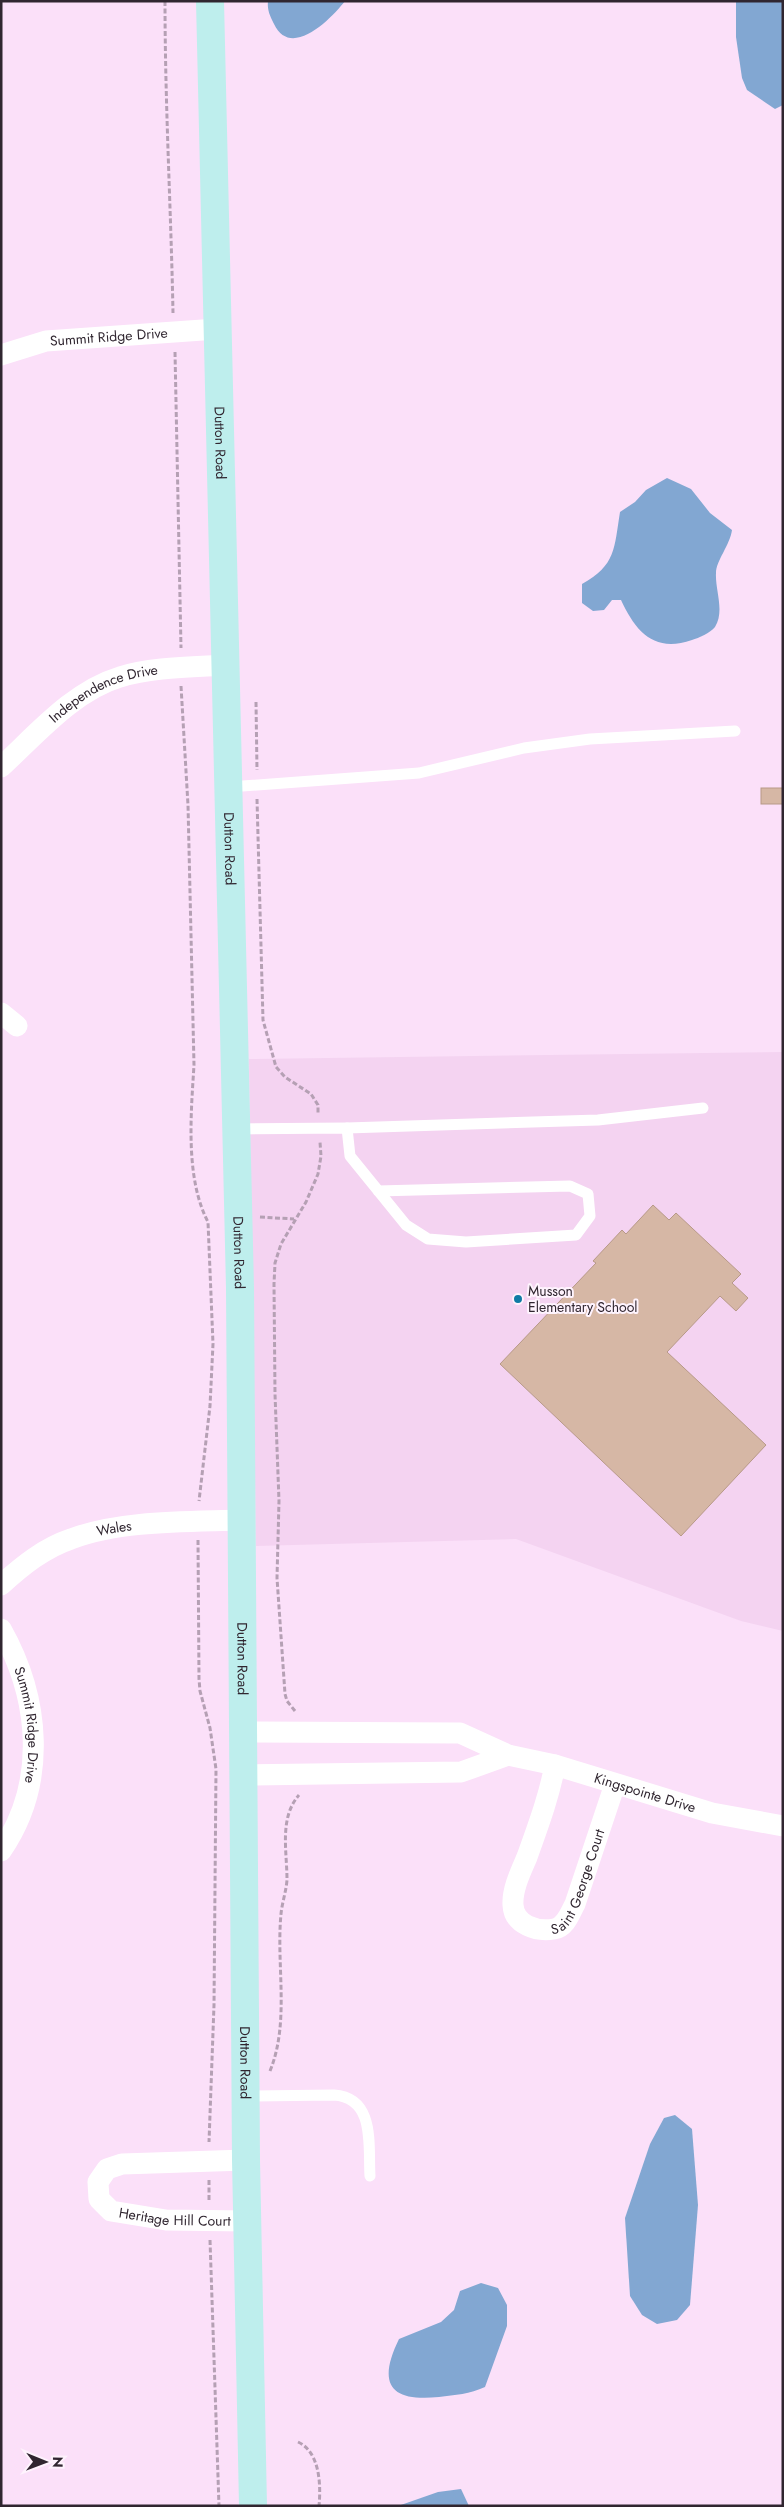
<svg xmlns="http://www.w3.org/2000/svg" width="784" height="2507" font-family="Jost,sans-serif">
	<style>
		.built { fill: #f4d3f1 }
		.water { fill: #82a7d2 }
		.building { fill: #d6b7a5; stroke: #b79988 }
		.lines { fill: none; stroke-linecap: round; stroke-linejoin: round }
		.path { stroke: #b5a0b4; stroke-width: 3; stroke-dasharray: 5 2.5; stroke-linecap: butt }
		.lane { stroke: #fff; stroke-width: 11 }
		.street { stroke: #fff; stroke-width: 21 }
		.secondary { stroke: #beeeed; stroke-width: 28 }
		.poi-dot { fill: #107ba5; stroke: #fef3fd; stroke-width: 2 }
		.labels { text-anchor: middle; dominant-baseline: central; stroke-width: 4; stroke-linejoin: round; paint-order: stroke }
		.street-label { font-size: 14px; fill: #302630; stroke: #fef3fd }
		.poi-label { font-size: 14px; fill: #302630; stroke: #fef3fd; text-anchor: start }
	</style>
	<rect width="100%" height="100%" fill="#fbe0f9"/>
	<polygon class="built" points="783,1052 783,1631 741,1621 516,1539 256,1546 249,1059"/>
	<g class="water">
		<path d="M268,1H345C332,18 291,60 274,24C270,16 267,10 268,1Z"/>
		<polygon points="736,1 783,1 783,105 775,109 747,90 742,78 736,37"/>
		<path d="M667,478L691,489L710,513L732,530C730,545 716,561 716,573C715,590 725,611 715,627C710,633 699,638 692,640C654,653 636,632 621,600H612L604,610L593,611L582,603V584C616,565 614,549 620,512L635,502L646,490Z"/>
		<polygon points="675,2115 692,2129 698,2205 690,2305 677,2320 657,2324 642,2315 630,2296 625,2218 650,2144 664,2118"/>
		<path d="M481,2283L498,2288L507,2305V2326L485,2387C470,2394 455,2395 439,2397C390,2402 377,2384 399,2339L441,2322L454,2310L460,2291Z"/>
		<polygon points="461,2489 469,2506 398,2506 438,2492"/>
	</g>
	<g class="building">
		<rect x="761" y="788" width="22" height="16"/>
		<polygon points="653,1205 669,1220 676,1213 741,1274 732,1283 748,1298 736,1311 720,1296 667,1352 766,1445 681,1536 500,1364 596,1263 593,1261 622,1230 626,1234"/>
	</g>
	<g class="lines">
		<g class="path">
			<path d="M165,1C165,105 171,209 173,313"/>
			<polyline points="175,352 181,648"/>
			<path d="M181,686L188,805L194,1065C191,1114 185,1178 208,1222L213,1344L210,1406L199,1501"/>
			<polyline points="256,702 257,770"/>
			<polyline points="257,799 263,1020 276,1067 285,1077 311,1094 318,1105 318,1113"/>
			<polyline points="260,1217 294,1219"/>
			<polyline points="198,1540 199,1679 200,1691 210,1728 216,1769 214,2005 209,2142"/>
			<polyline points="295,1711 287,1701 285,1694 277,1578 279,1501 275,1394 274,1284 275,1263 281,1244 306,1202 318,1174 321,1156 320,1142"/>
			<path d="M270,2071C290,2022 276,1965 281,1914C282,1903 286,1892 287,1880C287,1851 279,1818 299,1795"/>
			<polyline points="209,2180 209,2202"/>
			<polyline points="210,2240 219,2506"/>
			<path d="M298,2442C320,2452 321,2485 319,2506"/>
		</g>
		<g class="lane">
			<polyline points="229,787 419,773 524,748 590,739 735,731"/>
			<polyline points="347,1128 598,1120 703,1108"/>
			<polyline points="237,1129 347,1128 350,1156 406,1225 428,1239 466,1242 576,1235 590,1216 588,1194 570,1186 378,1191"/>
			<path d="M246,2096L334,2095C376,2098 368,2146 370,2176"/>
		</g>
		<g class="street">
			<path id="s1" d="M1,355L46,341L217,329"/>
			<path id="s2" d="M1,767C36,735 73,691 120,677C150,667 194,667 227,665"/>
			<polyline points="1,1013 17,1026"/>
			<path id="s3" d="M1,1585C22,1566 44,1548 71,1539C121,1520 189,1522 242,1520"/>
			<path id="s4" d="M1,1629C40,1698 48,1783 1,1851"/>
			<path id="s5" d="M244,1732L460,1733L508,1755L555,1765L712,1813L783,1826"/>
			<path id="s6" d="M555,1765C549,1797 538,1826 527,1857C521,1871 512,1889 513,1905C514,1925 537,1932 554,1929C566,1927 570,1913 575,1904L615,1784"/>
			<polyline points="245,1775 461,1772 508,1755"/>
			<path id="s7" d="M246,2160L122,2164L107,2169L98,2182L99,2199L111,2211L166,2220L247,2221"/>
		</g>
		<path class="secondary" id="s8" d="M210,1L240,1288L246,2160L253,2506"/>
	</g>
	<circle class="poi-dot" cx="518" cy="1299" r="5"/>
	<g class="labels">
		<g class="street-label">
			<text stroke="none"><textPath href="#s1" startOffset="110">Summit Ridge Drive</textPath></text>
			<text stroke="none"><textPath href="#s8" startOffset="442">Dutton Road</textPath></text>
			<text stroke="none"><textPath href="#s2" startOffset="129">Independence Drive</textPath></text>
			<text stroke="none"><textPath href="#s8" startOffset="848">Dutton Road</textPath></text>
			<text stroke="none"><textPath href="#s8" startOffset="1252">Dutton Road</textPath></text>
			<text stroke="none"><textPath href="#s3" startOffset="129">Wales</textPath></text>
			<text stroke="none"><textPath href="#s8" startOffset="1658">Dutton Road</textPath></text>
			<text stroke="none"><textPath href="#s4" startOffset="101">Summit Ridge Drive</textPath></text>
			<text stroke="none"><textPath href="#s5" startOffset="411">Kingspointe Drive</textPath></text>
			<text stroke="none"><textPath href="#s6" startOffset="255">Saint George Court</textPath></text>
			<text stroke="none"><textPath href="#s8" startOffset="2062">Dutton Road</textPath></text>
			<text stroke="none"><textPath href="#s7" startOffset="254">Heritage Hill Court</textPath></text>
		</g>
		<g class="poi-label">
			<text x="528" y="1291">Musson<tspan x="528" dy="16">Elementary School</tspan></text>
		</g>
	</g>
	<rect width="784" height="2507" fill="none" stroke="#302630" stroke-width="5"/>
	<g transform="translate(45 2462) rotate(91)" stroke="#fef3fd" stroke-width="4" paint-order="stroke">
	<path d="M0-4L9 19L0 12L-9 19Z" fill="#302630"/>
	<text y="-8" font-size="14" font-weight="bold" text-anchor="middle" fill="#302630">N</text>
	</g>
</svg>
